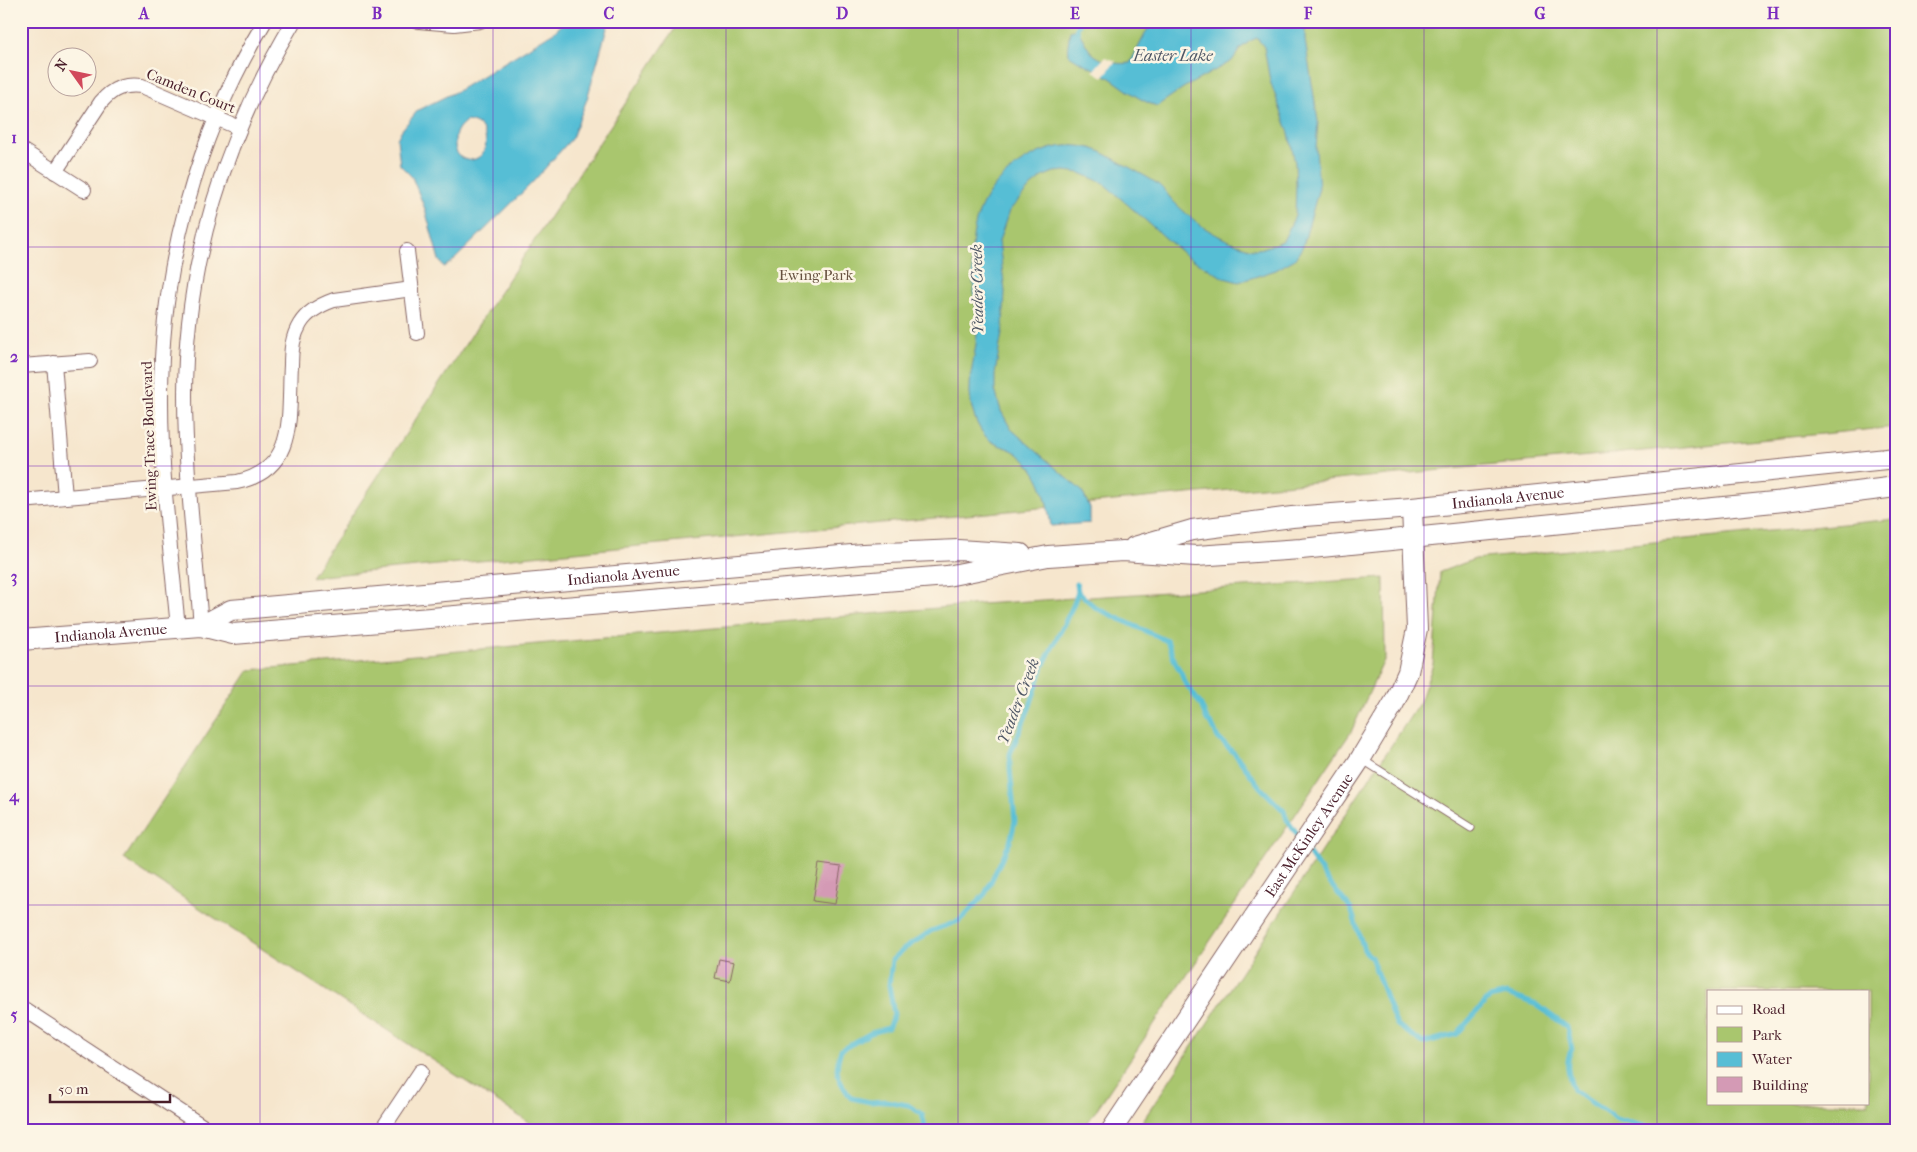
<svg xmlns="http://www.w3.org/2000/svg" width="1917" height="1152" font-family="'IM FELL French Canon',serif">
	<style>
		.green { fill: #a9c66e; stroke: #7a724c; fill-rule: evenodd }
		.water { fill: #57bed5; stroke: #506e80; fill-rule: evenodd }
		.pier { fill: #f6e6cd }
		.lines { fill: none; stroke-linecap: round; stroke-linejoin: round }
		.stream { stroke: #57bed5; stroke-width: 5 }
		.building { fill: #d49ab5 }
		.service-casing { stroke: #866564; stroke-width: 9 }
		.minor-casing { stroke: #866564; stroke-width: 16 }
		.secondary-casing { stroke: #866564; stroke-width: 22 }
		.service { stroke: #fff; stroke-width: 7 }
		.minor { stroke: #fff; stroke-width: 14 }
		.secondary { stroke: #fff; stroke-width: 20 }
		.grid { fill: none; stroke: #7b2cbf; stroke-width: 1; stroke-opacity: 0.55 }
		.labels { text-anchor: middle; dominant-baseline: central; stroke-width: 5; stroke-linejoin: round; paint-order: stroke }
		.street-label { font-size: 15px; fill: #4a1f2b; stroke: #fcf5e5 }
		.park-label { font-size: 15px; fill: #66513f; stroke: #fcf5e5 }
		.water-label { font-size: 16px; font-style: italic; fill: #4f5766; stroke: #fcf5e5 }
		.neatline { fill: none; stroke: #7b2cbf; stroke-width: 2 }
		.grid-label { font-size: 16px; text-anchor: middle; font-weight: bold; fill: #7b2cbf }
	</style>
	<rect width="100%" height="100%" fill="#fcf5e5"/>
	<filter id="ink" filterUnits="userSpaceOnUse"><feTurbulence type="fractalNoise" baseFrequency=".02" numOctaves="2"/><feDisplacementMap in="SourceGraphic" scale="10" xChannelSelector="R" yChannelSelector="G"/><feConvolveMatrix kernelMatrix="1 2 1 2 8 2 1 2 1" color-interpolation-filters="sRGB"/></filter>
	<filter id="wash" filterUnits="userSpaceOnUse"><feTurbulence type="fractalNoise" baseFrequency=".0096" numOctaves="4" result="noise"/><feDisplacementMap in="SourceGraphic" scale="20" xChannelSelector="R" yChannelSelector="G"/><feGaussianBlur stdDeviation="1.12" result="paint"/><feColorMatrix in="noise" values="0 0 0 0 0 0 0 0 0 0 0 0 0 0 0 0 0 1.4 0 .05"/><feComposite in="paint" operator="in"/></filter>
	<g filter="url(#wash)">
		<rect width="100%" height="100%" fill="#f6e6cd"/>
		<g class="green">
			<polygon points="680,21 1896,21 1896,427 311,577"/>
			<path d="M1896,519V1131H1136L1420,702L1433,664L1440,572L1475,559ZM1708,991H1868V1103H1708Z"/>
			<polygon points="1384,578 1385,658 1351,732 1082,1131 542,1131 124,859 249,670 981,604"/>
		</g>
		<g class="water">
			<path d="M566,21H609L587,99L572,138L532,183L452,262L444,267L439,260L425,209L412,177L400,165L397,139L401,131L418,110L459,90L554,32ZM466,121C475,122 481,125 484,133C495,164 452,171 455,140C455,131 460,126 466,121Z"/>
			<path d="M1152,21H1305V40L1318,121L1316,149L1319,188L1303,246L1295,259L1276,270L1239,282L1224,278L1185,255L1103,183L1080,173L1065,171L1054,172L1044,176L1031,186L1009,211L999,241L1005,292L1003,327L995,374V390L1001,411L1011,429L1082,491L1090,508V523L1051,526C1046,497 1042,473 1017,453C1011,449 1003,447 996,444C981,437 974,419 971,404C966,377 979,349 977,322C972,263 959,212 1012,169C1034,152 1058,142 1086,147C1100,149 1115,160 1127,166C1137,172 1150,178 1159,185C1165,190 1169,197 1174,202C1194,222 1213,236 1240,245C1244,246 1250,249 1254,249C1262,250 1275,243 1283,241L1295,216L1296,185L1295,163L1289,133L1270,81L1264,47L1257,38L1250,41L1240,49L1232,61L1183,88L1157,106C1139,101 1125,88 1110,78C1096,69 1082,64 1069,55L1068,44L1070,31L1077,29C1082,36 1086,47 1092,53C1102,62 1117,65 1130,63Z"/>
		</g>
		<polygon class="pier" points="1105,57 1116,61 1103,77 1093,71"/>
		<g class="lines">
			<g class="stream">
				<polyline points="767,21 778,24 789,21"/>
				<polyline points="685,24 702,23 704,21"/>
				<polyline points="1078,35 1077,29 1080,21"/>
				<polyline points="1078,592 1096,608 1167,641 1176,664 1181,672 1184,681 1201,705 1207,720 1212,725 1218,738 1235,754 1260,787 1284,811 1287,820 1300,839"/>
				<path d="M1306,849L1328,881L1351,909L1364,950L1371,957L1392,1014L1397,1025L1423,1043L1457,1034L1489,998L1507,994L1537,1005L1567,1027L1572,1049C1564,1062 1569,1077 1573,1090L1616,1119L1652,1128L1653,1131"/>
				<path d="M923,1131L925,1126L922,1114L908,1105L886,1101L870,1102L851,1098C838,1080 833,1073 841,1050L871,1033L888,1028L894,1015L889,985L892,960L904,949L931,931L959,921L985,894L1010,842L1015,821L1010,769V754L1030,706L1043,666L1073,606L1078,592L1077,584"/>
			</g>
		</g>
		<g id="blocks">
			<g class="building">
				<polygon points="819,864 841,867 835,904 813,901"/>
				<polygon points="719,959 734,962 730,981 715,978"/>
			</g>
		</g>
	</g>
	<g filter="url(#ink)">
		<use href="#blocks" fill-opacity="0" stroke="#866564" stroke-width="1"/>
		<g class="lines">
			<defs>
				<polyline id="service" points="1363,760 1471,828"/>
				<g id="minor">
					<polyline points="418,21 454,24 480,21"/>
					<polyline points="23,151 84,190"/>
					<path d="M55,172L101,102C113,88 124,84 142,86L239,128"/>
					<polyline points="407,251 417,333"/>
					<polyline points="54,363 65,497"/>
					<polyline points="21,366 90,361"/>
					<path d="M21,501L237,482C298,469 288,415 291,365C291,351 292,337 300,324C307,312 320,305 334,300L412,289"/>
					<path d="M201,626C195,549 185,472 185,395C185,262 226,134 294,21"/>
					<path d="M178,628C171,553 161,478 161,402C160,269 196,135 265,21"/>
					<polyline points="21,1007 210,1131"/>
					<polyline points="381,1131 421,1071"/>
				</g>
				<g id="secondary">
					<path id="s1" d="M1134,547L1192,530L1292,517L1412,508L1896,458"/>
					<path id="s2" d="M201,626L231,610L863,554L958,550L1021,554"/>
					<path id="s3" d="M21,640L201,626L233,634L947,576L1048,556L1123,551L1196,556L1301,549L1784,501L1896,487"/>
					<path id="s4" d="M1111,1131L1289,865L1361,758L1394,703L1408,672L1417,629L1412,508"/>
				</g>
			</defs>
			<use href="#service" class="service-casing"/>
			<use href="#minor" class="minor-casing"/>
			<use href="#secondary" class="secondary-casing"/>
			<use href="#service" class="service"/>
			<use href="#minor" class="minor"/>
			<use href="#secondary" class="secondary"/>
		</g>
	</g>
	<path class="grid" d="M260,21V1131M493,21V1131M726,21V1131M958,21V1131M1191,21V1131M1424,21V1131M1657,21V1131M21,247H1896M21,466H1896M21,686H1896M21,905H1896"/>
	<g class="labels">
		<g class="street-label">
			<text transform="translate(191 91) rotate(22)">Camden Court</text>
			<text transform="translate(149 436) rotate(-92)">Ewing Trace Boulevard</text>
			<text stroke="none"><textPath href="#s1" startOffset="378">Indianola Avenue</textPath></text>
			<text stroke="none"><textPath href="#s2" startOffset="428">Indianola Avenue</textPath></text>
			<text stroke="none"><textPath href="#s3" startOffset="90">Indianola Avenue</textPath></text>
			<text stroke="none"><textPath href="#s4" startOffset="356">East McKinley Avenue</textPath></text>
		</g>
		<g class="park-label">
			<text x="816" y="275">Ewing Park</text>
		</g>
		<g class="water-label">
			<text x="1173" y="55">Easter Lake</text>
			<text transform="translate(977 289) rotate(-91)">Yeader Creek</text>
			<text transform="translate(1018 701) rotate(-69)">Yeader Creek</text>
		</g>
	</g>
	<rect width="1917" height="1152" fill="none" stroke="#fcf5e5" stroke-width="55"/>
	<rect x="1707" y="990" width="162" height="115" fill="#fcf5e5" stroke="#b59f9b"/>
	<rect x="1717" y="1006" width="25" height="8" fill="#ffffff" stroke="#b59f9b"/>
	<text x="1752" y="1014" font-size="15" fill="#4a1f2b">Road</text>
	<rect x="1717" y="1027" width="25" height="15" fill="#a9c66e" stroke="#b59f9b"/>
	<text x="1752" y="1040" font-size="15" fill="#4a1f2b">Park</text>
	<rect x="1717" y="1052" width="25" height="15" fill="#57bed5" stroke="#b59f9b"/>
	<text x="1752" y="1064" font-size="15" fill="#4a1f2b">Water</text>
	<rect x="1717" y="1077" width="25" height="15" fill="#d49ab5" stroke="#b59f9b"/>
	<text x="1752" y="1090" font-size="15" fill="#4a1f2b">Building</text>
	<g transform="translate(72 72) rotate(303)"><circle r="24" fill="#fcf5e5" stroke="#b59f9b"/>
	<path d="M0-4L9 19L0 12L-9 19Z" fill="#d1495b"/>
	<text y="-8" font-size="14" font-weight="bold" text-anchor="middle" fill="#4a1f2b">N</text>
	</g>
	<path d="M50 1094v8h120v-8" fill="none" stroke="#4a1f2b" stroke-width="2.5"/>
	<text x="58" y="1094" font-size="15" fill="#4a1f2b" stroke="#fcf5e5" stroke-width="4" paint-order="stroke">50 m</text>
	<rect x="28" y="28" width="1862" height="1096" class="neatline"/>
	<g class="grid-label">
		<text x="144" y="19">A</text>
		<text x="377" y="19">B</text>
		<text x="609" y="19">C</text>
		<text x="842" y="19">D</text>
		<text x="1075" y="19">E</text>
		<text x="1308" y="19">F</text>
		<text x="1540" y="19">G</text>
		<text x="1773" y="19">H</text>
		<text x="14" y="143">1</text>
		<text x="14" y="362">2</text>
		<text x="14" y="582">3</text>
		<text x="14" y="801">4</text>
		<text x="14" y="1020">5</text>
	</g>
</svg>
